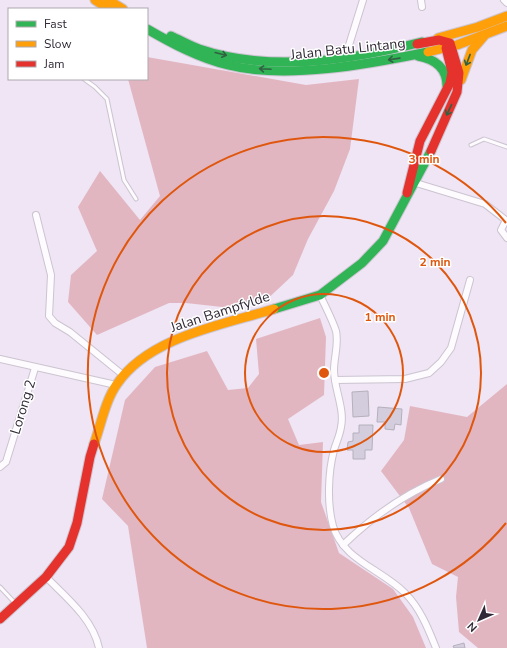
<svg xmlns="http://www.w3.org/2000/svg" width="507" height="648" font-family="'Nunito Sans',sans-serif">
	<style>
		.forest { fill: #e2b6c1 }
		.building { fill: #d3cddd; stroke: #b5b0bc }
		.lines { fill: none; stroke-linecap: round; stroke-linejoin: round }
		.lane-casing { stroke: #ccc4d1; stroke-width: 5 }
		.street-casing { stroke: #ccc4d1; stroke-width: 8 }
		.fast-casing { stroke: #ccc4d1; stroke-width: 11 }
		.slow-casing { stroke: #ccc4d1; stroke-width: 11 }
		.jam-casing { stroke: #ccc4d1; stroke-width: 11 }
		.lane { stroke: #fdfbfd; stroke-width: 3 }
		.street { stroke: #fdfbfd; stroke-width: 6 }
		.fast { stroke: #30b455; stroke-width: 9 }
		.slow { stroke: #ff9f0a; stroke-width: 9 }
		.jam { stroke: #e5322d; stroke-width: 9 }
		.oneway { stroke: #316142 }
		.ring { fill: none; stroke: #df570e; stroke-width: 2 }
		.labels { text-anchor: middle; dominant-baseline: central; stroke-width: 3; stroke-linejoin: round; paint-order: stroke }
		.street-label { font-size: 14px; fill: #312936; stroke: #fff }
		.centre { fill: #df570e; stroke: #fff; stroke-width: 2 }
		.ring-label { font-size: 12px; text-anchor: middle; font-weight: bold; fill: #df570e; stroke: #fff; stroke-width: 3; stroke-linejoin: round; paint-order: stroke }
	</style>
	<rect width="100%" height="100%" fill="#efe5f4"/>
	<g class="forest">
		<polygon points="147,57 306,85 359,79 350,149 334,191 308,239 293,275 262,304 222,307 186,303 169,303 97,335 68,302 71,275 97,251 78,207 100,171 140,220 160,196 128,79 147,79"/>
		<polygon points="320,318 326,337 324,395 288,419 299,445 323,442 321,502 339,553 393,589 413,617 426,648 147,648 128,526 102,499 125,400 155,367 207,351 228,390 248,388 259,374 256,339"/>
		<polygon points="507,384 507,648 478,648 459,632 456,597 458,577 432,564 409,508 381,471 404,440 410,406 467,417"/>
	</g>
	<g class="building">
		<polygon points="368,391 369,416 353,417 352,392"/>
		<polygon points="378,407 402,409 401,425 395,424 394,430 385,429 385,422 377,422"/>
		<polygon points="359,425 373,425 372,450 365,450 365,459 353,459 353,450 347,450 348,442 353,441 353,433 359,433"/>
		<polygon points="464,643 465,648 454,648 453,646"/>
	</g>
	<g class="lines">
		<defs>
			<g id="lane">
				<polyline points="84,79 95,87 107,99 124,180 136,199"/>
				<polyline points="471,145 484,139 507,147"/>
				<polyline points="0,587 15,603"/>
			</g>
			<g id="street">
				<polyline points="421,0 422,7"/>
				<polyline points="504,0 507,3"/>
				<polyline points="345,58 363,0"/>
				<polyline points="416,183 485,204 507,221"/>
				<polyline points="36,215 51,275 49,316 55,323 70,332 123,375"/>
				<polyline points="506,220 501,230 507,238"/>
				<path d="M320,295C325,306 332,319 336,331C339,344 334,357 334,370C334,389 345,409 341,427C340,435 336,443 334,450C328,473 327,504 333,526C343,560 381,569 405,593C420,608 428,628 436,648"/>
				<polyline points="0,359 116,385"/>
				<polyline points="335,380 405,379 429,373 441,362 451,348 470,280"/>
				<polyline points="0,467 6,462 35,368"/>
				<path d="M343,545C371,518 404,494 441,479"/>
				<path d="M46,577C66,597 93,619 99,648"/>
			</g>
			<g id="fast">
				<path d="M147,29C173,44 199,58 228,65C286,80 369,64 428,52"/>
				<path d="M171,36C180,40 189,45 199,49C270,73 351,60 422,42"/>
				<path d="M418,56C435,59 447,68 447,86"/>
				<polyline points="274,309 320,295 362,263 383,241 431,151"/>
			</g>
			<g id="slow">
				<polyline points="95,0 109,9"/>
				<polyline points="108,0 123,9"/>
				<polyline points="438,38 478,27 507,16"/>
				<polyline points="428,52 457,45 507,26"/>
				<polyline points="461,80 472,50 484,36"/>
				<path d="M94,444C101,425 105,401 117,384C149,337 222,325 274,309"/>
			</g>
			<g id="jam">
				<polyline points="417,44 439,40 450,43 459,73 457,92 431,151"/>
				<polyline points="407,193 420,141 450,83 452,72 446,48"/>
				<polyline points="0,619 46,577 69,547 77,523 90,457 94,444"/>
			</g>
		</defs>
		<use href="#lane" class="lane-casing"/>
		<use href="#street" class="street-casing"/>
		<use href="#fast" class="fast-casing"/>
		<use href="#slow" class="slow-casing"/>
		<use href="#jam" class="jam-casing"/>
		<use href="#lane" class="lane"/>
		<use href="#street" class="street"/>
		<use href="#fast" class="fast"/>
		<use href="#slow" class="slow"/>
		<use href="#jam" class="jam"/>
	</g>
	<defs><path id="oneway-shaft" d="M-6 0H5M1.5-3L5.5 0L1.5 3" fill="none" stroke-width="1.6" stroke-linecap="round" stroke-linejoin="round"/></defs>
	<g class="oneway">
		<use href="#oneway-shaft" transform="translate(221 54) rotate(14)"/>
		<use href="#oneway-shaft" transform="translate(394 59) rotate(172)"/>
		<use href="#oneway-shaft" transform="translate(468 60) rotate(111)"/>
		<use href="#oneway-shaft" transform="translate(265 69) rotate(-177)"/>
		<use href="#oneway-shaft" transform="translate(449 110) rotate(115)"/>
	</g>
	<g class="ring">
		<circle cx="324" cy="373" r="79"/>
		<circle cx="324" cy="373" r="157"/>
		<path d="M506 523A236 236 0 1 1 506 223"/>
	</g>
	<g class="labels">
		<g class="street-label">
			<text transform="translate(348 49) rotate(-6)">Jalan Batu Lintang</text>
			<text transform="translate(220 312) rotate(-18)">Jalan Bampfylde</text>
			<text transform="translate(23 407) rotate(-73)">Lorong 2</text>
		</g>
	</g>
	<circle cx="324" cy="373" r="6" class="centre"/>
	<g class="ring-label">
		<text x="424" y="163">3 min</text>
		<text x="435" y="266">2 min</text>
		<text x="380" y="321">1 min</text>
	</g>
	<rect x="8" y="8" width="140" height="72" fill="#ffffff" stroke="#ada9af"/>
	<rect x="16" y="21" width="20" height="6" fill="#30b455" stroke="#ada9af"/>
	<text x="44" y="28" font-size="12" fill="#312936">Fast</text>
	<rect x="16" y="41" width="20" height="6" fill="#ff9f0a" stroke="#ada9af"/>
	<text x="44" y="48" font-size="12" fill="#312936">Slow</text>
	<rect x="16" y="61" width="20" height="6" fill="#e5322d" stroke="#ada9af"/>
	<text x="44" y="68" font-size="12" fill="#312936">Jam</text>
	<g transform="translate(479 620) rotate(225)" stroke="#ffffff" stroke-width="3" paint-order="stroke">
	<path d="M0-3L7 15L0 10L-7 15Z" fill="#312936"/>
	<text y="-6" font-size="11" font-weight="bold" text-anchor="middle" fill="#312936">N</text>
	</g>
</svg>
